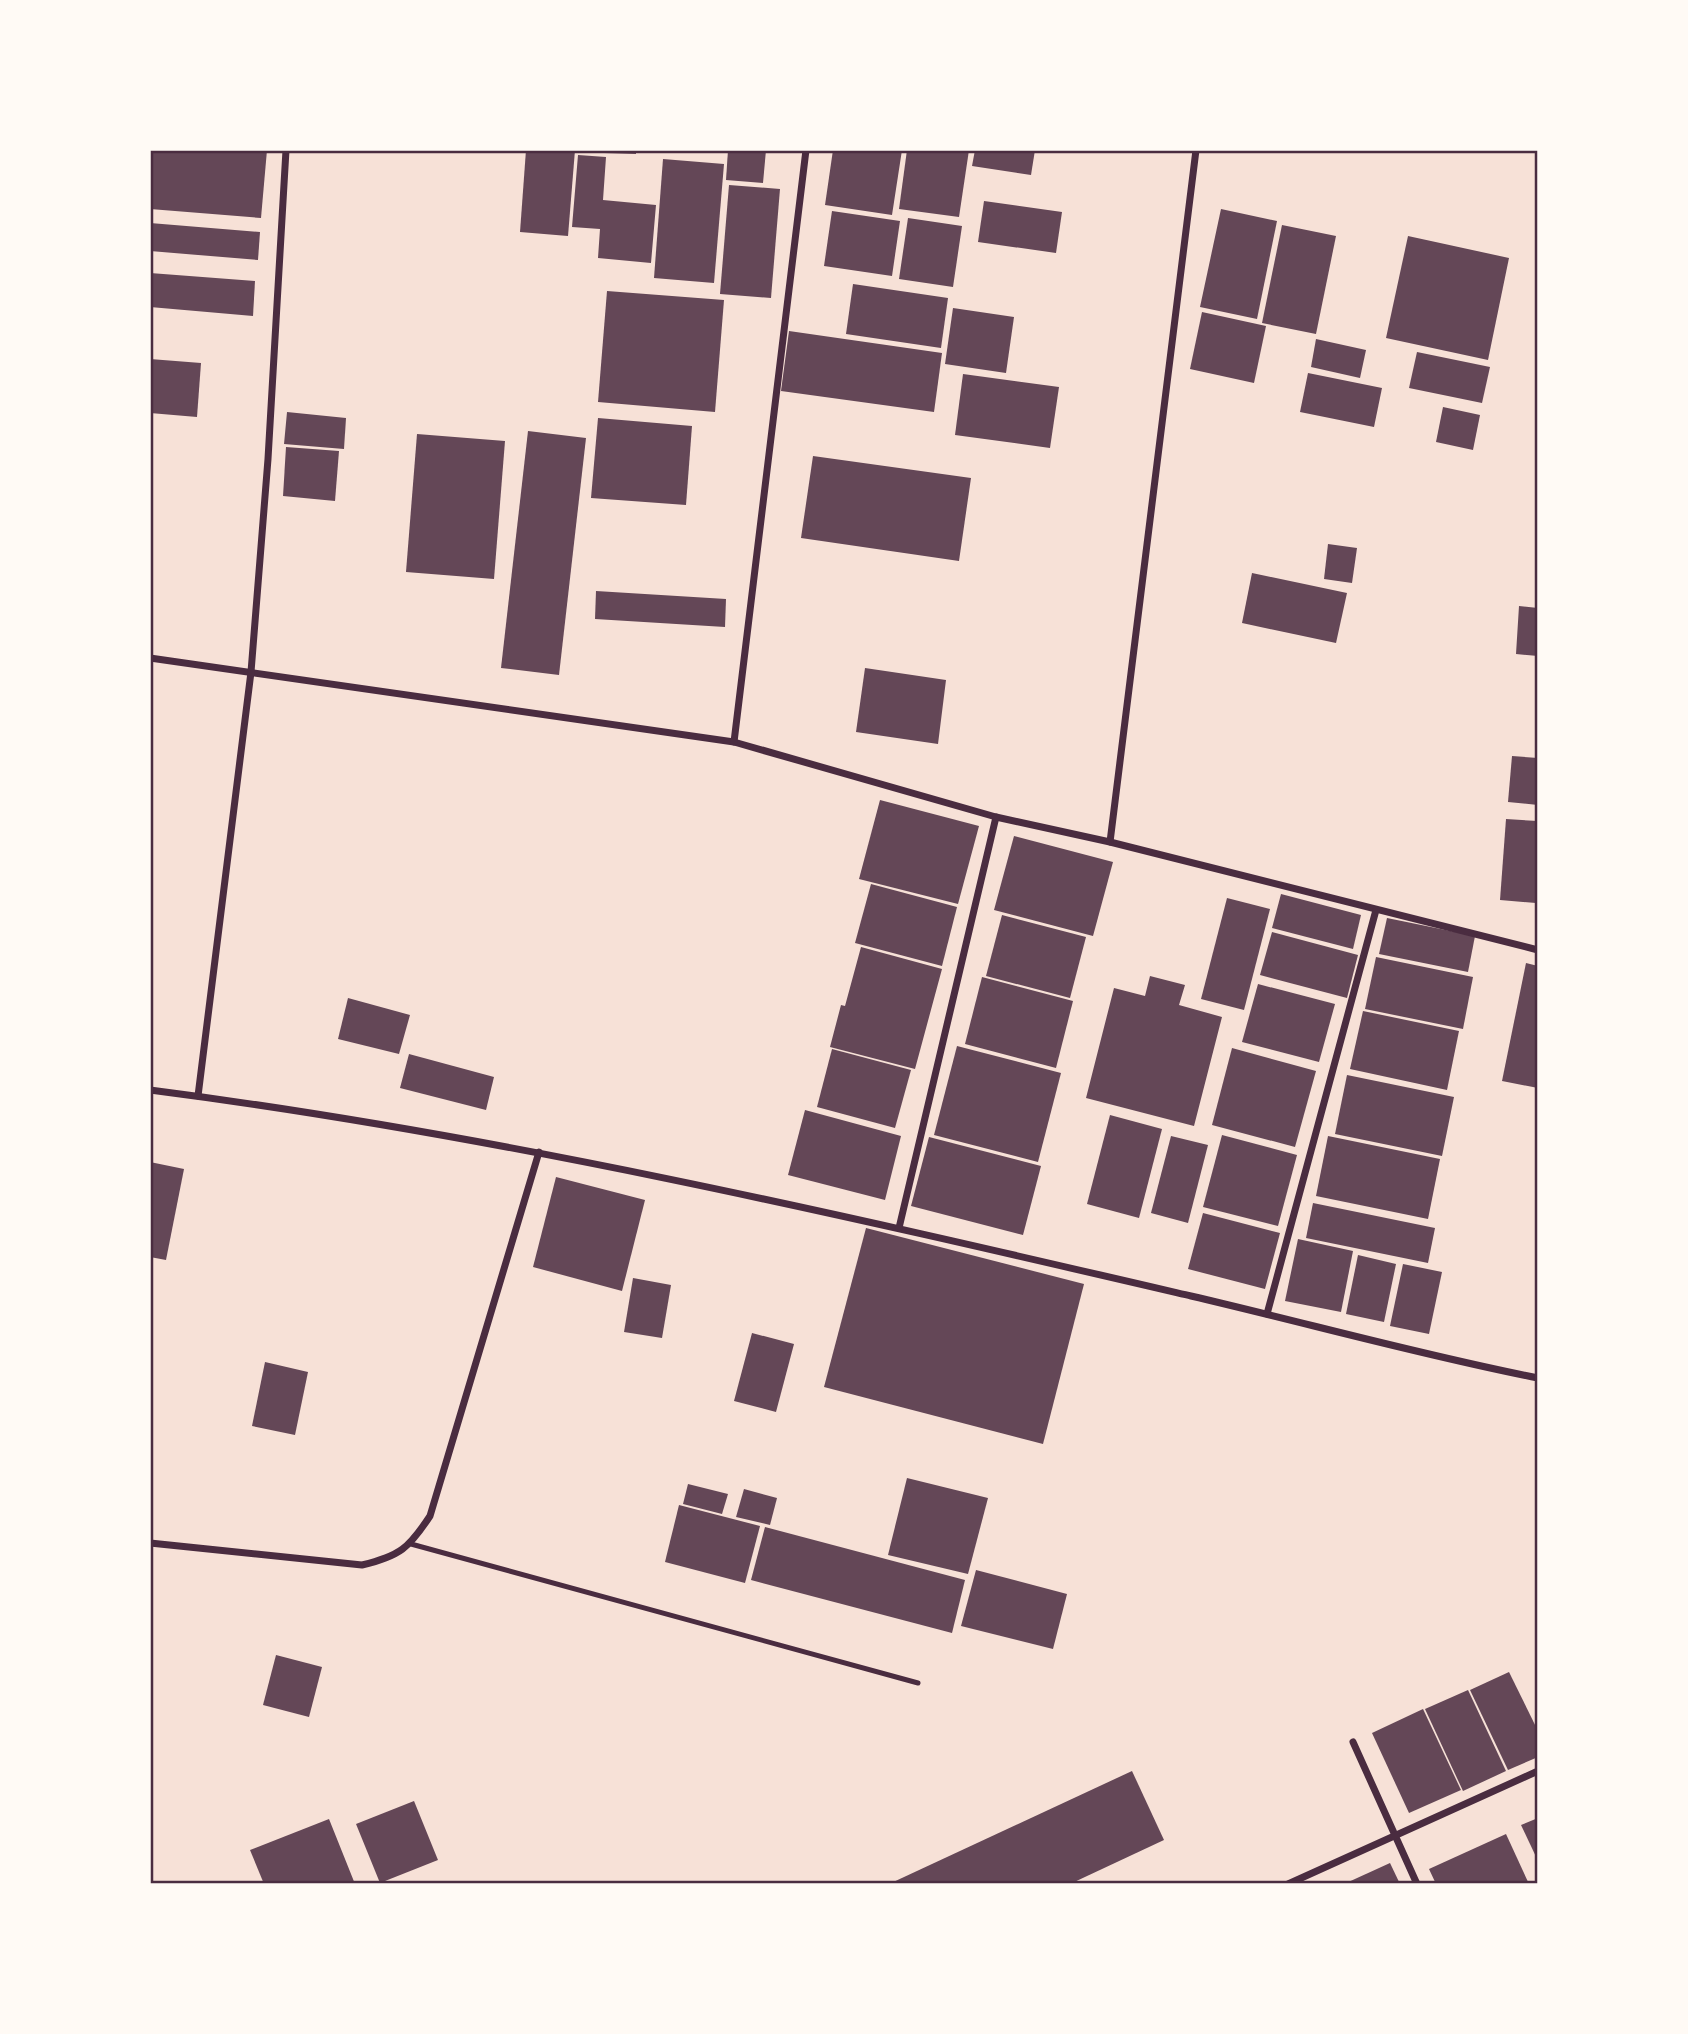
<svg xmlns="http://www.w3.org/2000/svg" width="1688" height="2034" font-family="'IBM Plex Sans',sans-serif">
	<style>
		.building { fill: #644757 }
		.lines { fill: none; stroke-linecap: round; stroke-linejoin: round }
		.service { stroke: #4a2c40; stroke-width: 5 }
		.minor { stroke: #4a2c40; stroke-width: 7 }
		.neatline { fill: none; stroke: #4a2c40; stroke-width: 2.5 }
	</style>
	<rect width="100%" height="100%" fill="#f7e1d7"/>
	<g class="building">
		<polygon points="150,150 267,150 261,218 150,209"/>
		<polygon points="526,150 575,150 568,236 520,232"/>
		<polygon points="604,150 636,150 636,154 604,153"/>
		<polygon points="728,150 766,150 763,183 726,180"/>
		<polygon points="833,150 902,150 892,215 825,205"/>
		<polygon points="907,150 969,150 959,217 899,209"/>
		<polygon points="975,150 1035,150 1031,175 972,166"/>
		<polygon points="578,155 606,157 603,200 656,205 651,263 598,258 600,229 572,227"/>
		<polygon points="663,159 724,164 714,283 654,278"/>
		<polygon points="729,185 780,189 771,298 720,294"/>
		<polygon points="984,201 1062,212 1056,253 978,242"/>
		<polygon points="1221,209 1277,221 1257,319 1200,307"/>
		<polygon points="832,211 900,221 892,276 824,266"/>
		<polygon points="908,218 962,226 953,287 899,279"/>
		<polygon points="150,223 260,232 258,260 150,251"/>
		<polygon points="1282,225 1336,236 1316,334 1262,323"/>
		<polygon points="1408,236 1509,258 1488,360 1386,338"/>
		<polygon points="150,273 255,281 253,316 150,307"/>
		<polygon points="853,284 948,298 941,348 846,334"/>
		<polygon points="607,291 724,300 715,412 598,402"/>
		<polygon points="953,308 1014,317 1006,373 945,364"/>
		<polygon points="1202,312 1266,326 1254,383 1190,369"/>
		<polygon points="789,331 942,353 934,412 781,391"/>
		<polygon points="1316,339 1366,350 1360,378 1311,367"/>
		<polygon points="1417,352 1490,367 1482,403 1409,388"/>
		<polygon points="150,359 201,363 197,417 150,413"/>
		<polygon points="1308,373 1382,388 1374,427 1300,412"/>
		<polygon points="963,374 1059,387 1050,448 955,435"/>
		<polygon points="1443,407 1480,415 1473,450 1436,442"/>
		<polygon points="287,412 346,418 344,449 284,444"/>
		<polygon points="598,418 692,426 686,505 591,498"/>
		<polygon points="528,431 586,438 559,675 501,668"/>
		<polygon points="417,434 505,441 494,579 406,572"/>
		<polygon points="286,447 339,451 335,501 283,496"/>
		<polygon points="813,456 971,478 959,561 801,538"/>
		<polygon points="1328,544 1357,548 1352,583 1324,579"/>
		<polygon points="1252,573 1347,593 1336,643 1242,623"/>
		<polygon points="596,591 726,599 725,627 595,619"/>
		<polygon points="1519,606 1538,608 1538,656 1516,654"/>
		<polygon points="865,668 946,680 938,744 856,732"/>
		<polygon points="1512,756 1538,758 1538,805 1508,802"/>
		<polygon points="880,800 979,826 958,904 859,879"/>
		<polygon points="1506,819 1538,821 1536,903 1500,900"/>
		<polygon points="1014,836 1113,862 1093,936 994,910"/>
		<polygon points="871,884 957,907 942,966 855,943"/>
		<polygon points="1281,894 1361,915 1353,949 1272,928"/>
		<polygon points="1227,898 1270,909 1244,1010 1201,999"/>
		<polygon points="1002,915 1086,937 1070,998 986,976"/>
		<polygon points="1387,918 1475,936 1468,972 1379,954"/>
		<polygon points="1272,932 1358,955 1347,998 1260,975"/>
		<polygon points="861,947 942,969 915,1069 830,1047 841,1005 845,1006"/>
		<polygon points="1376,957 1473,977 1463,1029 1365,1009"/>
		<polygon points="1526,963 1538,966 1538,1088 1502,1081"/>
		<polygon points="1150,976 1185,985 1179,1005 1222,1017 1194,1126 1086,1098 1114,988 1145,996"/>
		<polygon points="982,977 1073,1001 1056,1068 965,1044"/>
		<polygon points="1258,984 1335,1004 1319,1062 1242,1042"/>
		<polygon points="348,998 410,1015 399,1054 338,1039"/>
		<polygon points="1363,1011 1459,1031 1447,1090 1350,1069"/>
		<polygon points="957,1046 1061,1073 1038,1162 934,1135"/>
		<polygon points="1232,1048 1316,1071 1295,1147 1212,1125"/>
		<polygon points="832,1049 911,1070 895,1128 817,1107"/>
		<polygon points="409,1054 494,1077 486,1110 400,1088"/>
		<polygon points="1347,1075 1454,1097 1442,1156 1335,1134"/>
		<polygon points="805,1110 901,1136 885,1200 788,1175"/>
		<polygon points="1110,1115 1162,1129 1139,1218 1087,1204"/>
		<polygon points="1222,1135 1297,1155 1278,1226 1203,1207"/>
		<polygon points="1171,1136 1208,1145 1188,1223 1151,1213"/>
		<polygon points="1328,1136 1440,1159 1428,1219 1316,1196"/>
		<polygon points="929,1137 1041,1166 1023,1235 911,1206"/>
		<polygon points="150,1162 184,1169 166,1260 150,1257"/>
		<polygon points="556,1177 645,1200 622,1291 533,1267"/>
		<polygon points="1313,1203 1435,1228 1428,1263 1306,1238"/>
		<polygon points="1203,1213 1280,1233 1265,1289 1188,1269"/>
		<polygon points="866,1228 1084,1284 1043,1444 824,1387"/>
		<polygon points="1298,1239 1353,1251 1341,1312 1285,1301"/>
		<polygon points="1358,1255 1396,1264 1384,1322 1346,1314"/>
		<polygon points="1403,1264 1442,1272 1429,1334 1390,1326"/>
		<polygon points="633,1278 671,1285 662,1338 624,1332"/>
		<polygon points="752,1333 794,1344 776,1412 734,1401"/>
		<polygon points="265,1362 308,1372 295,1435 252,1426"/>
		<polygon points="907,1478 988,1498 968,1574 888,1555"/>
		<polygon points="688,1484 728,1494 722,1514 683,1504"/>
		<polygon points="744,1489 777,1498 770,1525 736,1517"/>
		<polygon points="679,1505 760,1526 745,1583 665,1562"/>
		<polygon points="765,1527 965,1580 952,1633 751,1580"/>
		<polygon points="976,1570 1067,1594 1053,1649 961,1626"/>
		<polygon points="276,1655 322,1667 309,1717 263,1705"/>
		<polygon points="1509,1672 1538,1731 1538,1757 1508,1770 1470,1690"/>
		<polygon points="1468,1690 1506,1771 1463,1791 1425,1709"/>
		<polygon points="1423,1709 1461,1790 1409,1813 1372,1733"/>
		<polygon points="1132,1771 1164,1840 1070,1884 889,1884"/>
		<polygon points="414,1801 438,1860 380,1883 356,1824"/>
		<polygon points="1538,1818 1538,1861 1521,1825"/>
		<polygon points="329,1819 355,1884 264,1884 250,1850"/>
		<polygon points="1506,1834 1529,1884 1436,1884 1429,1869"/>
		<polygon points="1390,1863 1400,1884 1344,1884"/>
	</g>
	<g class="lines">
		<polyline class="service" points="411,1544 918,1683"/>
		<g class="minor">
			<polyline points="150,658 734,742 996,817 1110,842 1538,950"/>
			<polyline points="734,742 806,150"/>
			<polyline points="1110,842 1196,150"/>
			<path d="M150,1090C501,1135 847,1216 1191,1296C1307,1323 1421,1355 1538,1378"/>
			<polyline points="198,1096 251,672 268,459 286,150"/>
			<polyline points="899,1228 996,817"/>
			<polyline points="1267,1314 1376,910"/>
			<path d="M150,1543L362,1565C400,1556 409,1548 430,1516L539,1152"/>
			<polyline points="1353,1742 1417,1884"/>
			<polyline points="1288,1884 1538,1771"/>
		</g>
	</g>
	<rect width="1688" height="2034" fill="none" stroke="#fffaf5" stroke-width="304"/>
	<rect x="152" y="152" width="1384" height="1730" class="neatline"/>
</svg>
